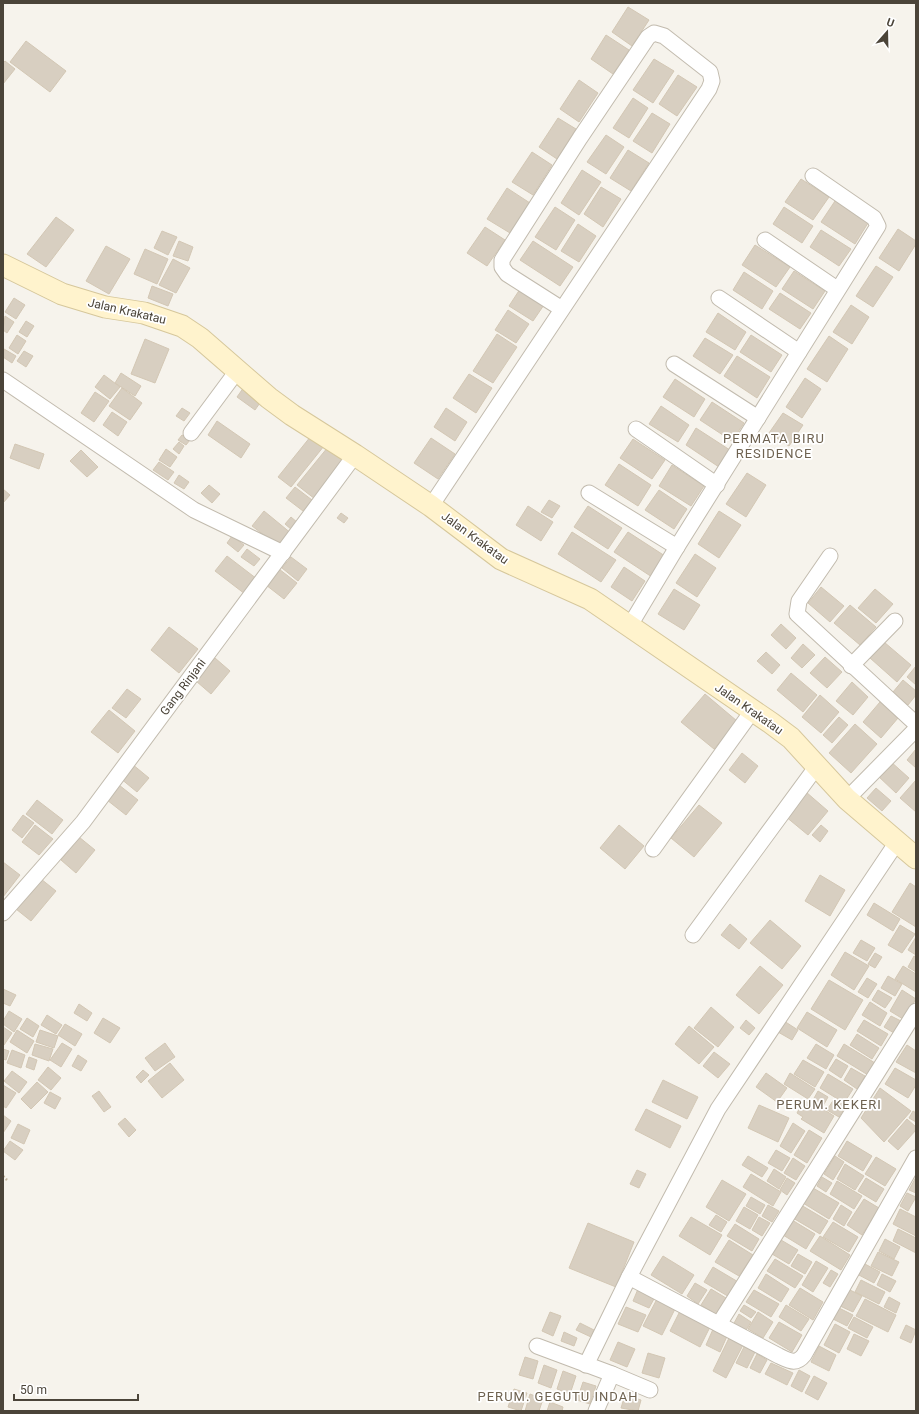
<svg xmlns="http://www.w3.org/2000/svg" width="919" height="1414" font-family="Roboto,sans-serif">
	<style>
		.building { fill: #d8cfc1; stroke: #d3c7b4 }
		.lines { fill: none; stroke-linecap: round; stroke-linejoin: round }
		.street-casing { stroke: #c2bbae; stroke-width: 17 }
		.secondary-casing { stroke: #d6c79b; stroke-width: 23 }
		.path { stroke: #c4b79f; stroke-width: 2.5; stroke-dasharray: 2 2; stroke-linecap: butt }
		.street { stroke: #fff; stroke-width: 15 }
		.secondary { stroke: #fff3cd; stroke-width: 21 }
		.labels { text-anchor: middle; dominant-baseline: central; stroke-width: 3.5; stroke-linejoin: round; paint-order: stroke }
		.street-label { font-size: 12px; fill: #4b4439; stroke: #fff }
		.neighbourhood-label { font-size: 13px; letter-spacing: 1px; fill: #6e6250; stroke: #fff }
	</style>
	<rect width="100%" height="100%" fill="#f6f3ec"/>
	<g class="building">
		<polygon points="628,7 649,20 632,46 612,32"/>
		<polygon points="606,35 629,50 613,74 591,59"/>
		<polygon points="26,41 66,71 50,92 10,62"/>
		<polygon points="654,59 674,71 653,103 633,90"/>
		<polygon points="5,61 15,69 3,84 3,63"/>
		<polygon points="678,75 697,87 677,116 659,104"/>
		<polygon points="579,80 598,93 579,122 560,109"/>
		<polygon points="633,98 648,108 629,138 613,128"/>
		<polygon points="652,113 670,124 652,153 633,141"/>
		<polygon points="558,118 576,129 557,159 539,147"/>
		<polygon points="606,135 624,147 606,174 587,162"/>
		<polygon points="628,150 649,163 631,191 610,178"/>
		<polygon points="532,152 552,165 533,195 512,182"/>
		<polygon points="582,170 601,182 579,215 561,203"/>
		<polygon points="801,179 829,197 813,220 785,202"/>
		<polygon points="601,187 621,199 603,227 584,214"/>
		<polygon points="507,188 530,203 510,233 487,219"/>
		<polygon points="835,201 868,223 855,244 821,222"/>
		<polygon points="555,207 575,220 556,250 535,237"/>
		<polygon points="784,207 813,226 802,243 773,224"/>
		<polygon points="56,217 74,230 46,267 27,254"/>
		<polygon points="578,224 596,236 579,262 561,251"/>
		<polygon points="485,227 505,240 487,266 467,253"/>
		<polygon points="898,229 916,241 916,244 899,271 879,258"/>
		<polygon points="821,230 851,249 839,266 810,247"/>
		<polygon points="162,231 177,237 168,255 154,248"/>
		<polygon points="179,241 193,247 188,261 173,256"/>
		<polygon points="533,241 573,267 560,286 520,260"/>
		<polygon points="755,245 790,267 776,287 742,265"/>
		<polygon points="106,246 130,259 109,294 86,281"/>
		<polygon points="145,249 168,259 157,284 134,274"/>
		<polygon points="173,259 190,268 176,293 159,285"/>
		<polygon points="876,266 893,277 873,307 856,296"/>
		<polygon points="794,271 825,291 813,309 782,289"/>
		<polygon points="744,272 773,291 762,309 733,290"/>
		<polygon points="152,286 173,294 168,306 148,298"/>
		<polygon points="522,286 546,302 533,321 509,306"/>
		<polygon points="780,293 811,313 800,329 769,309"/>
		<polygon points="14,298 25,305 16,319 5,312"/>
		<polygon points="851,305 869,317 852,344 833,332"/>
		<polygon points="508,310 529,324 516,343 495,330"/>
		<polygon points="718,313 746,332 735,350 706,332"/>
		<polygon points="5,316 14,322 7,333 3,330"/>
		<polygon points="26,321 34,326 27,337 19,332"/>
		<polygon points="497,334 517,347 493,383 473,371"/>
		<polygon points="17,335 26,341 18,354 9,348"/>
		<polygon points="751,335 782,355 771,372 740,352"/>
		<polygon points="829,336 848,349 827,382 807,369"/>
		<polygon points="705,338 733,355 720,374 693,356"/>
		<polygon points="145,339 169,349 155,383 131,374"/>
		<polygon points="4,349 16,356 12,363 3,357"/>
		<polygon points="24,351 33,356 26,367 17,361"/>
		<polygon points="737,356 770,377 757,398 724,376"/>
		<polygon points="121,373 141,386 135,396 115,383"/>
		<polygon points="469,374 492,388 476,413 453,398"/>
		<polygon points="104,375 120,387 110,399 95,387"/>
		<polygon points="805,378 821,389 802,418 786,407"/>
		<polygon points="675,379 705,399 694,417 663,397"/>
		<polygon points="244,387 262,400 255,410 237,397"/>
		<polygon points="122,388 142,403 130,420 109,406"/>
		<polygon points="95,392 109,401 94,422 81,413"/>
		<polygon points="712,402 744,423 732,441 700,420"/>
		<polygon points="661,406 689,425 678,442 649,424"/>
		<polygon points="182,408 190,413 184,421 176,416"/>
		<polygon points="446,408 467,422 455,441 434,427"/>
		<polygon points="112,412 127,422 118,436 103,425"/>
		<polygon points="783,413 803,425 789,446 769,433"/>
		<polygon points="217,421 250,444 241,458 208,435"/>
		<polygon points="696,428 733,452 722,469 686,445"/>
		<polygon points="182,435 190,440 186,445 178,440"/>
		<polygon points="311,436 324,446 291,487 278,477"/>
		<polygon points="431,438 455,454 438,479 414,463"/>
		<polygon points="633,439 665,460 652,479 620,458"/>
		<polygon points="179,442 184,446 179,454 173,449"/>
		<polygon points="15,444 44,454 39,469 10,458"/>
		<polygon points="328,447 346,461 315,499 297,485"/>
		<polygon points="166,449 177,457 170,467 159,460"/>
		<polygon points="81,450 98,467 87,477 70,461"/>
		<polygon points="159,462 174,472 168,480 153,470"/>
		<polygon points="619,464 651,485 638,506 605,485"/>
		<polygon points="672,465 704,486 691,506 659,486"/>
		<polygon points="747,473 766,485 746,517 726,504"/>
		<polygon points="179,475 189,482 184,489 174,483"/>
		<polygon points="209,485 220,494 212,503 201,493"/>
		<polygon points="295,487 312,500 303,511 286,498"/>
		<polygon points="3,489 10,495 3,503"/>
		<polygon points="659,490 687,509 674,529 645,510"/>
		<polygon points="549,500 560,506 552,518 541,512"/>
		<polygon points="528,506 553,522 541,541 516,525"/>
		<polygon points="588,506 622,528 608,549 574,527"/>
		<polygon points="264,511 292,534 281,548 252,526"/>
		<polygon points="719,511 741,525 719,558 698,544"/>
		<polygon points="341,513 348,518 344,523 337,518"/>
		<polygon points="291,517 298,523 292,530 285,524"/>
		<polygon points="572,532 616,560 601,582 558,554"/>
		<polygon points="628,532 665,556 652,577 614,552"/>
		<polygon points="232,536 244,545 238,552 227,543"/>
		<polygon points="247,549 260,559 254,566 241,557"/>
		<polygon points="695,554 716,568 697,597 676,583"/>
		<polygon points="227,556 257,579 245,594 215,571"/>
		<polygon points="291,557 307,569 298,581 282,568"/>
		<polygon points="624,567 645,581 632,601 611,587"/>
		<polygon points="279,569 297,583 284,599 266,585"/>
		<polygon points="821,587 844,606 830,622 808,603"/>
		<polygon points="674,589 700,605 684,630 658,614"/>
		<polygon points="875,589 893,604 876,623 858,608"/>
		<polygon points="850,605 876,627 860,645 834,623"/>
		<polygon points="781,624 796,638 786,649 771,635"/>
		<polygon points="169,627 198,649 179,673 151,650"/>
		<polygon points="884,642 911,665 897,682 870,658"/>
		<polygon points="803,644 815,655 802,668 791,658"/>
		<polygon points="766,652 780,665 772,674 757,661"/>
		<polygon points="825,657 842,672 827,688 810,673"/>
		<polygon points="215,658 230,671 211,694 196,681"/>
		<polygon points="916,666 916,685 907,677"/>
		<polygon points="791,673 817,695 803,712 777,690"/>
		<polygon points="903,680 916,691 916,695 908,705 893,692"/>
		<polygon points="852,682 868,697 853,715 836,701"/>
		<polygon points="127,689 141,699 126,718 112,708"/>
		<polygon points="705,694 737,721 714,749 681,722"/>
		<polygon points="820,695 839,712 821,733 802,717"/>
		<polygon points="880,702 898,718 881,738 863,722"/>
		<polygon points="109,710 135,731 118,753 91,732"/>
		<polygon points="839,717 848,725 832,743 823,735"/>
		<polygon points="855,724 877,744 851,773 829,753"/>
		<polygon points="916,749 916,768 907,760"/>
		<polygon points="742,753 758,766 745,783 729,770"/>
		<polygon points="890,761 909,778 896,793 877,775"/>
		<polygon points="132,764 149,778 137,792 120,778"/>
		<polygon points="916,780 916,812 900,798"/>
		<polygon points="119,785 138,800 126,815 107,800"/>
		<polygon points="876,788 891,801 882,811 867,798"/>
		<polygon points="806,792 828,811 808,835 785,816"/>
		<polygon points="37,800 63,820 52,834 26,814"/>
		<polygon points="699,805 722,823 694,857 671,838"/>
		<polygon points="23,815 34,823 22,838 12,830"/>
		<polygon points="35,825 53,839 39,855 22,842"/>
		<polygon points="619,825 644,846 625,869 600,848"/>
		<polygon points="821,825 828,831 820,842 812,835"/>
		<polygon points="79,837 95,850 76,873 61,860"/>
		<polygon points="3,862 20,875 3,897"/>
		<polygon points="820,875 845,890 830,916 805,901"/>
		<polygon points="41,879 56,891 31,921 16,909"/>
		<polygon points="910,883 916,887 916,927 892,912"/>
		<polygon points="874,903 900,919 893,931 867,915"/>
		<polygon points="770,920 801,946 782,969 750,943"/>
		<polygon points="730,924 747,939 739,949 721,935"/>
		<polygon points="900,925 915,934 902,953 888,945"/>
		<polygon points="916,937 916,955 908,950"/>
		<polygon points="861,940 875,948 867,961 853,953"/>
		<polygon points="845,952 869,966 854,990 831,975"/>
		<polygon points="875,953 882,957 875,968 868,964"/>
		<polygon points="914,956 916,957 916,972 908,967"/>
		<polygon points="760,966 783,985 759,1014 736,995"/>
		<polygon points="903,966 916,974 916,992 895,979"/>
		<polygon points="888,976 902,984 895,996 881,988"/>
		<polygon points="867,978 877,984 868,998 858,992"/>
		<polygon points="829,980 863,1000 845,1030 811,1009"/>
		<polygon points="3,989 16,995 10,1006 3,1003"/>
		<polygon points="878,990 892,998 885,1008 872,1000"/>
		<polygon points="902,990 916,999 903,1019 890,1011"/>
		<polygon points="870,1002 887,1013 880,1026 862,1015"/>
		<polygon points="79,1004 92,1013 87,1021 74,1013"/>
		<polygon points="711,1007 734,1027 718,1047 694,1028"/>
		<polygon points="9,1011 22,1019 14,1032 3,1024 3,1021"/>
		<polygon points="807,1012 837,1030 827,1047 797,1028"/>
		<polygon points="47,1015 62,1025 56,1034 41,1025"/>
		<polygon points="891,1016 901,1021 894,1033 884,1027"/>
		<polygon points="27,1018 39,1026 33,1037 20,1029"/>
		<polygon points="103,1018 120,1028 110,1043 94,1033"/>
		<polygon points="746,1020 755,1028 749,1035 740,1028"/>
		<polygon points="864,1020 888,1034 881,1046 857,1031"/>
		<polygon points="784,1021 798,1030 792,1040 778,1032"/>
		<polygon points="65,1024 82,1034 75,1046 58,1035"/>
		<polygon points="689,1026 714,1047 699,1064 675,1044"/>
		<polygon points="3,1027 12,1033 4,1045 3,1044"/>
		<polygon points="17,1030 34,1041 27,1053 10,1042"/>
		<polygon points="40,1030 58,1036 54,1048 36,1042"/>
		<polygon points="857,1034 879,1048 872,1059 850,1045"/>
		<polygon points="62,1043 72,1049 61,1067 50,1060"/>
		<polygon points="165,1043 175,1057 155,1071 145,1058"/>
		<polygon points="35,1044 53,1049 49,1061 32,1055"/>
		<polygon points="816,1044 834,1055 826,1069 807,1058"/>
		<polygon points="844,1044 875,1063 868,1075 837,1056"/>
		<polygon points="907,1045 916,1051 916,1073 896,1062"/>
		<polygon points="3,1049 9,1051 6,1060 3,1059"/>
		<polygon points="12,1050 25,1055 21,1068 7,1063"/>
		<polygon points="714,1052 730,1064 718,1078 703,1066"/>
		<polygon points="78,1055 87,1061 81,1071 72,1066"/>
		<polygon points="29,1057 37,1060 34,1070 26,1067"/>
		<polygon points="836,1059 848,1066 841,1078 829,1070"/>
		<polygon points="803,1060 824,1072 815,1087 794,1074"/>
		<polygon points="170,1063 184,1080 162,1098 148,1081"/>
		<polygon points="48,1067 61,1078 51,1090 38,1080"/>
		<polygon points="851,1068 865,1076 857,1089 844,1080"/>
		<polygon points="895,1068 916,1080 916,1085 908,1098 885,1084"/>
		<polygon points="143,1070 149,1075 141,1083 136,1077"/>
		<polygon points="12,1071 27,1082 19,1093 4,1081"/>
		<polygon points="766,1073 787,1088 777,1102 756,1087"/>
		<polygon points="790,1073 815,1089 808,1099 784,1084"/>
		<polygon points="828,1074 853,1089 844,1103 820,1088"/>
		<polygon points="663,1080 698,1097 687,1119 652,1102"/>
		<polygon points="37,1082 48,1092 31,1109 21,1099"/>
		<polygon points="3,1085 16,1093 6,1108 3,1106"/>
		<polygon points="880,1088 911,1111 884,1142 861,1118"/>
		<polygon points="99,1091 111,1107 104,1112 92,1096"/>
		<polygon points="818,1091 828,1097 823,1106 813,1100"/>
		<polygon points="50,1092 61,1098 55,1109 44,1103"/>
		<polygon points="834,1099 846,1106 839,1117 827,1110"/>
		<polygon points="804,1100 810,1104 812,1102 834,1116 824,1133 801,1119 803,1117 797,1113"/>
		<polygon points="759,1105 789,1118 778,1142 748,1128"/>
		<polygon points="646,1109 681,1126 670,1148 635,1130"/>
		<polygon points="913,1111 916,1113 916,1122 909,1118"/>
		<polygon points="3,1115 11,1121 3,1133"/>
		<polygon points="125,1118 136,1130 129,1137 118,1124"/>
		<polygon points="907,1119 916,1127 916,1130 898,1150 888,1141"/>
		<polygon points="793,1123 805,1131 791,1153 780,1146"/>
		<polygon points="18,1124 30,1130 24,1144 11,1138"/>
		<polygon points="809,1130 822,1138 807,1163 794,1155"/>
		<polygon points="10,1141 23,1150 15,1160 3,1151"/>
		<polygon points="847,1141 872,1156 863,1171 838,1156"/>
		<polygon points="776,1150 790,1158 782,1171 768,1163"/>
		<polygon points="748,1156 768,1168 762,1177 742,1165"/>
		<polygon points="835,1156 844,1162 833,1180 824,1174"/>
		<polygon points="876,1157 896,1169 885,1186 865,1174"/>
		<polygon points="793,1158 805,1166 796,1180 784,1173"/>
		<polygon points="845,1164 864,1176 855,1190 837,1179"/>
		<polygon points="774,1169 786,1177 779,1189 767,1181"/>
		<polygon points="637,1170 646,1174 639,1188 630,1184"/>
		<polygon points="751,1174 781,1192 773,1206 743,1187"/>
		<polygon points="822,1177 832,1183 826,1192 817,1186"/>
		<polygon points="916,1177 916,1193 909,1190"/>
		<polygon points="787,1178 795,1183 787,1195 780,1190"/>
		<polygon points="866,1178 884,1189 876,1202 858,1191"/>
		<polygon points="722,1180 746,1194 729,1221 706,1207"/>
		<polygon points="837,1181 862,1196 854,1209 830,1194"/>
		<polygon points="813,1188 839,1203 829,1219 803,1203"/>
		<polygon points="907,1193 916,1197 908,1211 900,1206"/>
		<polygon points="751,1197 765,1205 760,1214 746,1206"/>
		<polygon points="864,1199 879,1208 862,1235 847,1225"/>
		<polygon points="768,1205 779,1211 772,1222 762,1216"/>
		<polygon points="801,1205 828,1221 820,1234 793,1218"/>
		<polygon points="841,1205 852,1212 844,1226 833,1219"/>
		<polygon points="744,1207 758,1215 750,1229 736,1221"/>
		<polygon points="900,1209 916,1217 916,1236 893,1224"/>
		<polygon points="716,1215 727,1222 721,1232 709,1225"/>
		<polygon points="691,1217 722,1235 710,1255 679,1236"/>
		<polygon points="759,1217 770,1223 762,1236 752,1230"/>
		<polygon points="792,1220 815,1234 806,1249 783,1235"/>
		<polygon points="833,1222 858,1237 849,1252 823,1237"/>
		<polygon points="588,1223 634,1242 616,1287 569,1268"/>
		<polygon points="735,1224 759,1239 752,1251 727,1236"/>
		<polygon points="898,1229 916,1238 916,1253 893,1241"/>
		<polygon points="820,1236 850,1255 841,1270 810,1251"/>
		<polygon points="885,1239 900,1247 894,1259 879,1251"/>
		<polygon points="729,1240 753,1255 739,1276 715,1262"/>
		<polygon points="781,1240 798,1250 789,1264 772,1254"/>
		<polygon points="878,1252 899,1262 892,1276 871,1266"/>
		<polygon points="798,1254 812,1262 805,1274 791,1266"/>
		<polygon points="663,1256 694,1275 682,1294 651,1275"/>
		<polygon points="775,1259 803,1276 795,1288 767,1271"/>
		<polygon points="816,1261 828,1268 813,1292 802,1285"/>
		<polygon points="863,1263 880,1272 874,1283 857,1274"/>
		<polygon points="713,1267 740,1283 731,1298 704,1282"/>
		<polygon points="831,1270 838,1274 830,1287 823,1283"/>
		<polygon points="766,1274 789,1289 781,1302 758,1288"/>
		<polygon points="882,1274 896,1281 890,1292 877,1285"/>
		<polygon points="861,1280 885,1292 879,1304 855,1292"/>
		<polygon points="695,1283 707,1290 698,1304 687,1296"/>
		<polygon points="800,1288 823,1302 813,1320 789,1305"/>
		<polygon points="638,1289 655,1297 649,1308 633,1301"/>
		<polygon points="711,1289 726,1298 716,1314 701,1305"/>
		<polygon points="848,1289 862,1296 853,1312 840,1306"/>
		<polygon points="754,1290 779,1304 771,1317 746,1302"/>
		<polygon points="658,1297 676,1307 662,1335 643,1326"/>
		<polygon points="889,1297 900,1303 896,1313 884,1307"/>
		<polygon points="865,1299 896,1315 888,1332 856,1316"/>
		<polygon points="744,1305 756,1312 751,1318 740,1311"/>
		<polygon points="786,1305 809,1319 801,1331 779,1317"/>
		<polygon points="626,1307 646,1315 638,1332 618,1324"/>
		<polygon points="837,1307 853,1315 847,1326 831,1318"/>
		<polygon points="681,1309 711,1325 700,1347 670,1331"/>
		<polygon points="550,1312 561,1316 553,1336 542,1331"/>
		<polygon points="758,1312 773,1322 763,1338 748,1329"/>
		<polygon points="739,1314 751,1322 745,1332 733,1325"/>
		<polygon points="854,1317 873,1327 867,1338 848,1328"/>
		<polygon points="779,1322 802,1335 792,1352 769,1338"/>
		<polygon points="580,1323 594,1330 591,1337 576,1330"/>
		<polygon points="835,1324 850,1332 839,1353 824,1345"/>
		<polygon points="906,1325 916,1330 911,1343 900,1338"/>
		<polygon points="714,1327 728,1334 720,1352 706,1345"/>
		<polygon points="564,1332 577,1338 574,1346 561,1341"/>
		<polygon points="854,1334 869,1341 861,1356 847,1349"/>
		<polygon points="730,1336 744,1343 726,1378 713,1371"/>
		<polygon points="618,1342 635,1349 627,1367 610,1360"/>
		<polygon points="745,1345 756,1350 747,1368 736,1363"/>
		<polygon points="819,1346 836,1355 829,1371 811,1362"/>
		<polygon points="648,1353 665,1358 659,1378 642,1373"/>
		<polygon points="757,1354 767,1360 760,1373 750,1368"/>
		<polygon points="525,1357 538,1361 533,1379 519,1375"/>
		<polygon points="771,1363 793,1373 787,1385 765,1374"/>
		<polygon points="544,1365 557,1370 551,1388 538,1383"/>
		<polygon points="799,1370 810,1376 802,1392 791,1386"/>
		<polygon points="563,1371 576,1376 570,1394 557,1389"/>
		<polygon points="814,1376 827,1383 818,1400 805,1393"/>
		<polygon points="583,1382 596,1386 590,1404 577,1400"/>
		<polygon points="514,1389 527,1393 521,1411 508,1407"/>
		<polygon points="530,1394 543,1399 539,1411 525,1411"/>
		<polygon points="625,1395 641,1400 638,1411 621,1408"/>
		<polygon points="550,1402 563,1407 562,1411 547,1411"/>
	</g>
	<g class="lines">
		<defs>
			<g id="street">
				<polyline points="765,240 837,289"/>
				<polyline points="719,298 799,352"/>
				<polyline points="674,364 758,418"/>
				<polyline points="3,380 194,510 283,553"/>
				<polyline points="636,429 717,485"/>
				<polyline points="191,433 237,371"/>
				<polyline points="589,493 677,547"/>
				<polyline points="431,506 709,89 712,81 710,72 664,36 654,33 648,37 580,138 502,260 502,267 507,274 562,309"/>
				<polyline points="830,556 799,601 797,614 916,724"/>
				<polyline points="629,627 677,547 878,226 874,218 813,176"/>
				<polyline points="851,666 895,621"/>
				<polyline points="847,799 916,729"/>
				<polyline points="653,849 753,710"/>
				<polyline points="3,913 83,822 355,455"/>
				<polyline points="693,935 817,766"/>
				<path d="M629,1277L779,1356C790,1361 796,1365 804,1355L916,1158"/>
				<polyline points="719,1324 916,1011"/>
				<polyline points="537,1346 612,1374 596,1411"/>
				<polyline points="586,1365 629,1277 718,1109 897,842"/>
				<polyline points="612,1374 650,1390"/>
			</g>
			<polyline id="secondary" points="3,265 62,294 105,307 144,313 182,326 200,338 269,398 292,415 355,455 431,506 501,559 590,599 771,723 791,738 847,799 916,858"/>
		</defs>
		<use href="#street" class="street-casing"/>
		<use href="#secondary" class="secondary-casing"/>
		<polyline class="path" points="3,1176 7,1180"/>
		<use href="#street" class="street"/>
		<use href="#secondary" class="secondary"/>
	</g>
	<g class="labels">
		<g class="street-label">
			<text transform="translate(127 311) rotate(13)">Jalan Krakatau</text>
			<text transform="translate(475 538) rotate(36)">Jalan Krakatau</text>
			<text transform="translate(183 687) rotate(-53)">Gang Rinjani</text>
			<text transform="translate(749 709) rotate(35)">Jalan Krakatau</text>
		</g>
		<g class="neighbourhood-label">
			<text x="774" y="438">PERMATA BIRU<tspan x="774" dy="15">RESIDENCE</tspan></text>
			<text x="829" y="1104">PERUM. KEKERI</text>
			<text x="558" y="1396">PERUM. GEGUTU INDAH</text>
		</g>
	</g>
	<rect width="919" height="1414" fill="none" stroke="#4b4439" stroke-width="8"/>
	<g transform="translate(887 32) rotate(20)" stroke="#ffffff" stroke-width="3" paint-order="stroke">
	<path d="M0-3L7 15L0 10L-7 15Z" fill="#4b4439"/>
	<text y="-6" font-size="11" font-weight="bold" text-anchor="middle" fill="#4b4439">U</text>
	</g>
	<path d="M14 1394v6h124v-6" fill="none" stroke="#4b4439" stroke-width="2"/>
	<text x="20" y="1394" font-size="12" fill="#4b4439" stroke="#ffffff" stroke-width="3" paint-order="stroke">50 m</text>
</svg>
